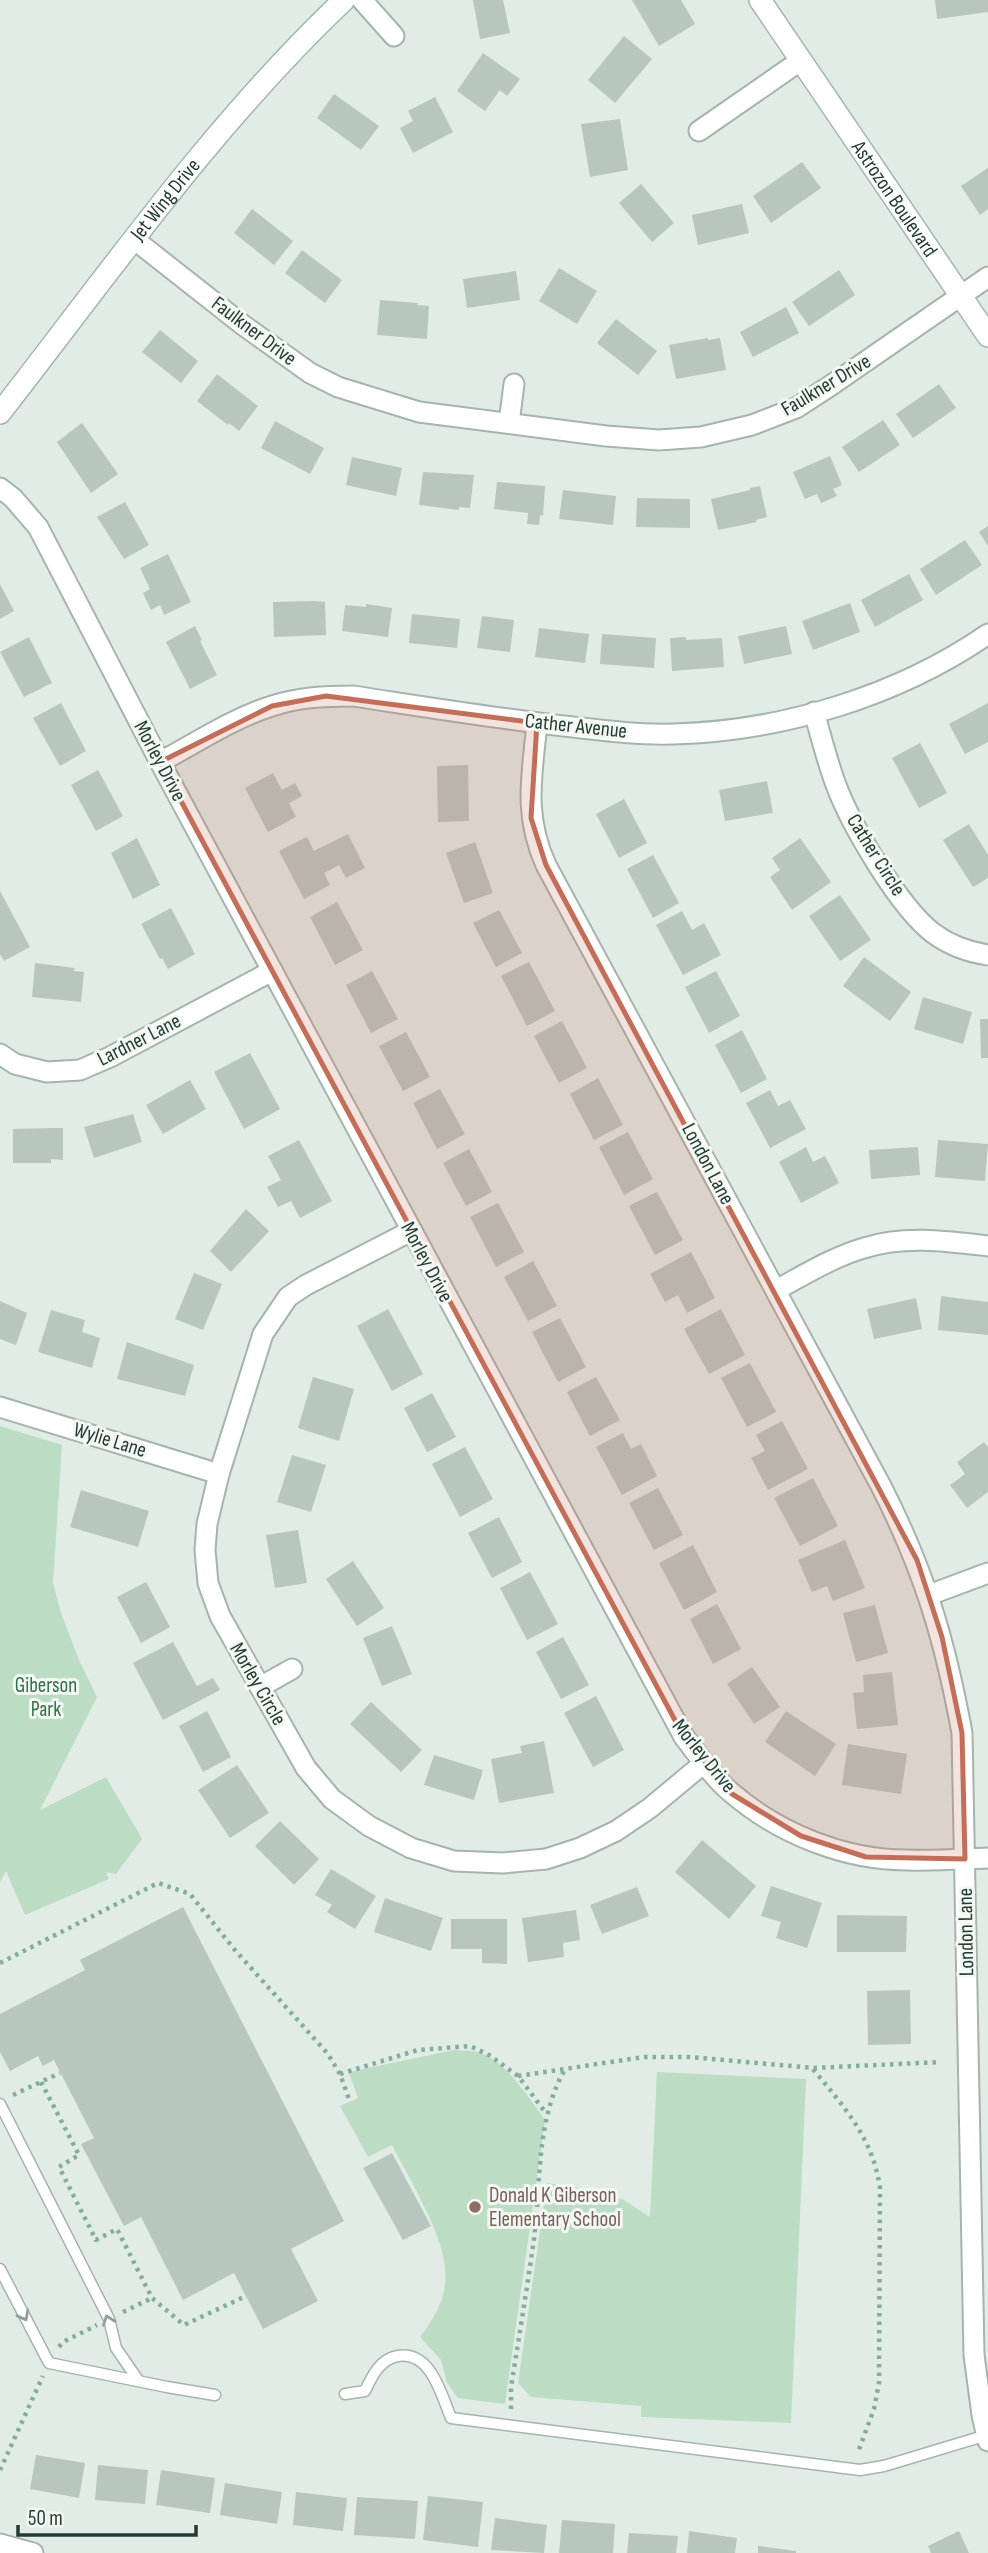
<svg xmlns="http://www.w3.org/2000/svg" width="988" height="2553" font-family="'Sofia Sans Condensed',sans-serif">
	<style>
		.green { fill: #bcdcc3 }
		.building { fill: #b8c6c0 }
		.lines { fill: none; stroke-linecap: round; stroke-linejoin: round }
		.lane-casing { stroke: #a5b4ad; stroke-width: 13 }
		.street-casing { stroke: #a5b4ad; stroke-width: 23 }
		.secondary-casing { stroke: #a1b7ae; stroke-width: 24 }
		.path { stroke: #84ad9e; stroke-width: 4.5; stroke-dasharray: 3.5 5; stroke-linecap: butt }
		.lane { stroke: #fff; stroke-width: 10 }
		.street { stroke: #fff; stroke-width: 19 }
		.secondary { stroke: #fff; stroke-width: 21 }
		.oneway { stroke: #919e99 }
		.marked { fill: #c26e59; fill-opacity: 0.2; stroke: #c26e59; stroke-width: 5; stroke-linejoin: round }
		.education-dot { fill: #8d6e63; stroke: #f3f8f5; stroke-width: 2.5 }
		.labels { text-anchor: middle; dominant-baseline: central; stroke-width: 6; stroke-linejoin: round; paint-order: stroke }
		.street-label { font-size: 21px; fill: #233c33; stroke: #f3f8f5 }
		.park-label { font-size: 21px; fill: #307044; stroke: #f3f8f5 }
		.education-label { font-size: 21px; fill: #785e54; stroke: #f3f8f5; text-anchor: start }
	</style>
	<rect width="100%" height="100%" fill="#e2ece7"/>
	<g class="green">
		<polygon points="0,1426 62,1445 53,1583 61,1613 79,1660 97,1697 40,1810 106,1777 142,1839 116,1874 106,1872 109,1879 25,1915 6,1871 0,1882"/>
		<path d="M454,2050C461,2051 470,2050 477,2052C505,2059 529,2098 545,2120L505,2404L458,2398L447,2383L441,2360L420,2337C432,2321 443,2304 445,2284C451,2244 410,2181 392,2145L368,2157L340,2106L358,2098L349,2072Z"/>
		<polygon points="657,2072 806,2079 791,2423 641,2417 641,2406 531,2397 518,2383 547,2183 585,2189 624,2200 650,2217"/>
	</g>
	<g class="building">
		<polygon points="473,0 503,0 510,33 480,39"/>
		<polygon points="632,0 681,0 695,24 659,46"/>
		<polygon points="935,0 988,0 988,12 937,19"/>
		<polygon points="624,36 652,59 615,103 588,80"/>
		<polygon points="483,53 520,79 507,96 500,90 485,111 457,91"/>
		<polygon points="334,94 379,126 361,150 317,118"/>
		<polygon points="435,97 453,132 413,153 400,128 413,121 408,111"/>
		<polygon points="620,119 628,170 590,177 581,124"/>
		<polygon points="802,162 821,188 771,223 753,196"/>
		<polygon points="988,168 988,209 980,215 961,186"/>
		<polygon points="641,184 674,223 652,242 619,203"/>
		<polygon points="742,204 749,233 698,245 692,215"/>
		<polygon points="252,209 293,241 274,265 234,233"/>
		<polygon points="302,250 342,280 325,303 285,273"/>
		<polygon points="559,268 597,291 577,324 539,301"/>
		<polygon points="839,270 855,295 809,326 792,302"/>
		<polygon points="516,271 520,300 467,308 463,279"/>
		<polygon points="380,300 418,303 417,305 429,306 427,339 377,335"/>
		<polygon points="786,307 799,333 753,357 740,332"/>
		<polygon points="616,319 657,351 638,375 597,343"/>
		<polygon points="160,330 198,361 181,383 142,352"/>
		<polygon points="708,338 708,340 720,338 726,370 676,379 669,345"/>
		<polygon points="217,374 258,406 239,431 229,423 228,425 197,401"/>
		<polygon points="939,384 956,408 913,438 896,414"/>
		<polygon points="883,420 900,445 859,472 842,447"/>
		<polygon points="275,421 324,448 310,474 261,448"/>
		<polygon points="82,423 118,474 91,493 57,442"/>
		<polygon points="830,456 842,485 833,489 837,496 821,503 817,494 805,499 793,472"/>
		<polygon points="352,457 402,468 396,496 346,485"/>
		<polygon points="423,472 474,475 470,508 459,507 459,510 419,505"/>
		<polygon points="497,482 545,486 543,516 540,515 539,525 527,524 528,513 494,509"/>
		<polygon points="760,486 767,517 756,520 757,522 718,530 711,499 750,490 750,488"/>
		<polygon points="563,490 616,496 613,525 559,519"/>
		<polygon points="637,498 690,499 690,528 636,527"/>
		<polygon points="125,502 149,545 124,559 97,517"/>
		<polygon points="988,526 988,546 979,532"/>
		<polygon points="965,540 982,565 936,595 920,569"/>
		<polygon points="168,554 191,602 164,615 160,605 151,610 143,593 150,589 140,568"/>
		<polygon points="909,574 923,600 875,627 861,600"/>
		<polygon points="0,584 14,611 0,619"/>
		<polygon points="313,601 325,602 326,635 274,637 273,602"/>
		<polygon points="850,603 860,632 813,650 802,621"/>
		<polygon points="366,604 392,608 388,637 342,631 345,605 366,607"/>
		<polygon points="412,614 460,619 457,648 409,643"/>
		<polygon points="482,616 514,620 510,652 477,648"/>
		<polygon points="195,626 202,640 200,641 217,675 190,689 166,642"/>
		<polygon points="786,626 792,654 744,664 738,636"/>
		<polygon points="539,628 589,634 585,663 535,657"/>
		<polygon points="602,634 656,638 654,668 600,664"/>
		<polygon points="29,637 52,683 24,697 0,652"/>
		<polygon points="686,637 686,640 722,638 724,667 672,671 670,638"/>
		<polygon points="61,703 86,751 60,766 33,718"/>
		<polygon points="988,703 988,742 965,754 949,724"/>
		<polygon points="920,743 947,793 919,808 892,758"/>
		<polygon points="468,765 469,821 438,822 437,766"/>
		<polygon points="98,770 123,816 96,831 71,785"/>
		<polygon points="273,773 282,790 295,783 302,796 289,803 296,817 268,832 245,788"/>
		<polygon points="767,781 773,813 725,821 719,790"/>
		<polygon points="624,799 647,843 619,858 596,814"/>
		<polygon points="969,824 988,855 988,878 973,887 943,840"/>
		<polygon points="348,834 365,868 346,878 339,865 324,873 330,885 304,899 279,851 307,837 314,851"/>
		<polygon points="137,838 160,885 133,899 111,853"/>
		<polygon points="800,838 831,882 792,910 770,877 780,870 772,858"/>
		<polygon points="475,842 493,893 464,903 446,853"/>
		<polygon points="653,855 679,903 653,918 627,869"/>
		<polygon points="0,891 30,947 4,961 0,954"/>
		<polygon points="840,895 871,940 840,961 809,916"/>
		<polygon points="337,902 363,950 335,965 310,917"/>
		<polygon points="171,908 195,954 168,969 162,958 160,959 141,924"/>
		<polygon points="499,910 522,953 496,967 473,923"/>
		<polygon points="682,911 692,930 704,923 721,955 683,975 656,925"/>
		<polygon points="864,957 911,992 890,1021 843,986"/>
		<polygon points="529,962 555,1011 527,1026 501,976"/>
		<polygon points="35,963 75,968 74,971 84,972 81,1002 32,997"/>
		<polygon points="372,971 398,1019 371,1033 346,985"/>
		<polygon points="716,971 740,1016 709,1033 685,987"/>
		<polygon points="923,997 972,1012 963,1044 914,1029"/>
		<polygon points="980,1019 988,1019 988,1058 981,1058"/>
		<polygon points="562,1021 587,1068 559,1083 534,1036"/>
		<polygon points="742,1030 767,1079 741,1093 715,1045"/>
		<polygon points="406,1032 430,1077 403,1091 379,1046"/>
		<polygon points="250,1053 280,1109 244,1129 214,1072"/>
		<polygon points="598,1078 623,1125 594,1140 570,1094"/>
		<polygon points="190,1080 206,1109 163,1134 146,1105"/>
		<polygon points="440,1089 465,1134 437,1149 413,1103"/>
		<polygon points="770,1090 778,1106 790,1100 806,1129 770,1148 746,1103"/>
		<polygon points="133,1114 142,1142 94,1158 84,1127"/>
		<polygon points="52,1128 63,1128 63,1160 51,1159 51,1163 13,1163 13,1129"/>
		<polygon points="628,1132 653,1179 624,1195 599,1147"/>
		<polygon points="299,1140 332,1201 300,1218 291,1201 278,1207 267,1187 281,1180 268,1156"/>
		<polygon points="938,1140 988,1144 985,1181 935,1177"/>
		<polygon points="806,1147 813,1162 825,1156 839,1183 801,1203 779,1162"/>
		<polygon points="918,1147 920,1175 871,1179 869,1150"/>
		<polygon points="469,1149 492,1192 466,1206 443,1163"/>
		<polygon points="657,1192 683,1240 655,1255 629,1206"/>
		<polygon points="498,1203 524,1252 496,1267 470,1217"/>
		<polygon points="246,1209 269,1231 231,1272 210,1251"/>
		<polygon points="691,1252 715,1298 687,1313 678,1295 665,1302 650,1274"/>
		<polygon points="533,1261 557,1306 528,1321 504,1277"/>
		<polygon points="194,1273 222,1284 203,1330 175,1319"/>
		<polygon points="941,1296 988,1302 988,1335 938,1330"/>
		<polygon points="916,1298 922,1329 874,1339 867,1309"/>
		<polygon points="0,1301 27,1313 16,1345 0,1339"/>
		<polygon points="388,1309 423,1374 392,1391 357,1326"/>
		<polygon points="721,1309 745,1355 709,1374 684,1329"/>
		<polygon points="51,1310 85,1320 82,1332 100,1338 92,1368 38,1352"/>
		<polygon points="560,1318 586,1367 558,1382 532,1332"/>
		<polygon points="127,1342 194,1365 185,1396 117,1379"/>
		<polygon points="750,1363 776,1412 747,1427 721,1378"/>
		<polygon points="313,1377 354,1389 339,1441 298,1428"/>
		<polygon points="596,1377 620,1420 590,1436 567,1392"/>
		<polygon points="432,1393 456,1437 427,1452 404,1408"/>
		<polygon points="782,1421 808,1469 768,1490 751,1458 765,1451 756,1435"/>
		<polygon points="623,1433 631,1449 641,1444 657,1476 622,1495 596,1447"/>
		<polygon points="984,1442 988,1447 988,1492 967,1508 950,1485 965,1474 957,1462"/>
		<polygon points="465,1447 493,1499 460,1517 432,1464"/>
		<polygon points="292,1455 326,1465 311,1512 277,1502"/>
		<polygon points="813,1478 838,1526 800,1546 774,1498"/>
		<polygon points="658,1488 683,1535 654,1550 629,1503"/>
		<polygon points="81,1490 149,1511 138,1547 70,1527"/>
		<polygon points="499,1517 522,1562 492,1578 468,1533"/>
		<polygon points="298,1530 307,1583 275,1588 266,1535"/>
		<polygon points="845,1540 865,1588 833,1601 827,1586 812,1592 798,1560"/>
		<polygon points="693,1545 717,1592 684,1610 659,1563"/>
		<polygon points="353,1561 384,1608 357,1626 326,1579"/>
		<polygon points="530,1572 558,1624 527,1640 500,1588"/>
		<polygon points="146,1582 170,1627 141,1643 117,1597"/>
		<polygon points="717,1604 741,1649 713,1664 690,1619"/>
		<polygon points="875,1605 888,1653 856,1662 843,1613"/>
		<polygon points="392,1626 412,1674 382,1686 363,1638"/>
		<polygon points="563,1637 589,1685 561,1699 536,1652"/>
		<polygon points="173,1642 197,1686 213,1678 220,1690 163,1720 133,1663"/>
		<polygon points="752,1667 780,1707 754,1724 727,1684"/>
		<polygon points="892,1672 898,1725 857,1729 853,1693 864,1692 863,1675"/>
		<polygon points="596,1696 624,1750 593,1767 564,1713"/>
		<polygon points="371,1702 422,1750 401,1772 350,1724"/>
		<polygon points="207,1711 231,1757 203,1772 179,1726"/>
		<polygon points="786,1711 836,1744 815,1776 765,1742"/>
		<polygon points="544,1741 554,1793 499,1803 491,1759 522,1753 520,1746"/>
		<polygon points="848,1744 907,1754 901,1794 842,1785"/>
		<polygon points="434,1755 483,1770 474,1800 424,1785"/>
		<polygon points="237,1765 269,1813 230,1838 198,1790"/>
		<polygon points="280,1821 319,1859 294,1885 255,1846"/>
		<polygon points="702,1840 756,1886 729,1919 675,1872"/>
		<polygon points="331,1869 376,1896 355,1929 327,1912 332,1905 315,1895"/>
		<polygon points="771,1886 822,1903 807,1948 776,1938 781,1922 761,1916"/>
		<polygon points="637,1887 649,1916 602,1934 590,1905"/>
		<polygon points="385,1898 443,1918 431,1951 374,1932"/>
		<polygon points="183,1907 344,2221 291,2249 318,2301 263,2329 234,2273 183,2300 141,2217 124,2226 81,2144 94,2138 54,2060 43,2066 38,2056 10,2071 0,2052 0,2014 85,1970 80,1960"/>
		<polygon points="576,1910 580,1940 563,1943 564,1957 528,1962 522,1918"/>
		<polygon points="837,1915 907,1916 906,1952 837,1952"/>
		<polygon points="451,1919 507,1919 507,1964 482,1963 482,1949 451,1949"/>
		<polygon points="910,1990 911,2044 868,2045 867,1991"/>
		<polygon points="392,2153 431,2226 403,2240 363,2168"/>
		<polygon points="36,2455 85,2463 79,2498 30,2489"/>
		<polygon points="98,2465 148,2470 145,2504 95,2500"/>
		<polygon points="161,2470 215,2478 210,2513 156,2505"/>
		<polygon points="225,2483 282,2492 277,2524 220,2515"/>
		<polygon points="296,2492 347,2498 343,2531 293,2525"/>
		<polygon points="428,2496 483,2502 478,2547 423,2540"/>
		<polygon points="357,2497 418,2501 415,2539 354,2535"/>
		<polygon points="495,2518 547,2525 544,2553 491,2550"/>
		<polygon points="562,2520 615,2524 613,2553 559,2553"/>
		<polygon points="689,2531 737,2538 735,2553 687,2553"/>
		<polygon points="959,2531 969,2553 931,2553 928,2546"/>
		<polygon points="629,2533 678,2536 676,2553 627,2553"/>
		<polygon points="758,2546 796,2551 796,2553 758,2553"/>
	</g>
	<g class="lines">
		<defs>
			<g id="lane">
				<polyline points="0,2104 109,2319 116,2348 138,2380"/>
				<polyline points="0,2269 49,2363 167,2387 215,2395"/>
				<path d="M345,2394L365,2391C372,2376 380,2359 398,2356C431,2351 441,2394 451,2418L860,2470L884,2466L987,2435"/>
			</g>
			<g id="street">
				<polyline points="362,0 394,36"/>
				<polyline points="699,131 800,61"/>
				<polyline points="135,240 243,325 310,373 338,387 419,412 606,436 659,440 701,437 752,425 796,408 830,386 988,277"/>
				<polyline points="509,423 514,384"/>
				<path d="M0,488L13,498L38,527L160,762L684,1737C699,1756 714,1779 733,1794C780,1834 845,1860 907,1860C934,1861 961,1859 988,1858"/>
				<path d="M814,712C821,736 827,761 836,785C851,825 899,907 933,933C949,945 968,952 988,955"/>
				<path d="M537,723C532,776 523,814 546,865L881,1486C924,1570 945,1640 962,1733L974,2355L982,2415L988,2441"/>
				<path d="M160,762C196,743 233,718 272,706C299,697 326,696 353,696C426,707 500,719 573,727C607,731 640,735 674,734C783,731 898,696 988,634"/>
				<polyline points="0,1054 15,1064 47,1072 80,1070 110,1057 272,971"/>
				<polyline points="411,1231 306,1285 288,1297 263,1334 219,1474 207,1524 205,1550 208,1583 220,1616 306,1768 332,1799 369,1826 411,1848 454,1861 503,1863 546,1859 580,1848 616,1831 650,1808 704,1763"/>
				<path d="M776,1290C804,1275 833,1257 864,1248C904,1235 947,1241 988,1246"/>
				<polyline points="0,1407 219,1474"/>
				<polyline points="929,1595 988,1573"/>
				<polyline points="260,1687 292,1669"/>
				<polyline points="0,2544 33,2553"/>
			</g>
			<g id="secondary">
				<path id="s1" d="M760,0L988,336"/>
				<path id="s2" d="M0,413C110,272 214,123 344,0"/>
			</g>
		</defs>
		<use href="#lane" class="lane-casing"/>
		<use href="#street" class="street-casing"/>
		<use href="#secondary" class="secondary-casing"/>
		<g class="path">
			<polyline points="0,1963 158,1883 190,1894 234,1949 328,2054 340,2074 350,2102"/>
			<path d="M813,2069C844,2107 873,2138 880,2188L879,2383L874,2409L858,2452"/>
			<polyline points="340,2074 418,2050 470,2046 489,2055 518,2076 546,2113"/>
			<polyline points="518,2076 644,2057 690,2057 813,2068 941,2062"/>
			<polyline points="41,2082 79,2155 59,2167 96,2240 117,2229 152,2298 184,2325 246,2296"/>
			<polyline points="13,2095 60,2073"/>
			<polyline points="123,2312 152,2298"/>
			<polyline points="59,2347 63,2342 97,2325"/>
			<path d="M511,2409V2387C519,2338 527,2288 534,2239C541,2183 536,2121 564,2071"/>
			<polyline points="0,2470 43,2376"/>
		</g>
		<use href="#lane" class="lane"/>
		<use href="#street" class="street"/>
		<use href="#secondary" class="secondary"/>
	</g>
	<defs><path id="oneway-chevron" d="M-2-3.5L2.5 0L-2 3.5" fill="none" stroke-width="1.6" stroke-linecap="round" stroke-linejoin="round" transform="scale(1.75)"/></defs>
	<g class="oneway">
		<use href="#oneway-chevron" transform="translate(24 2316) rotate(62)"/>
		<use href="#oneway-chevron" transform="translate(108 2320) rotate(-110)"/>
	</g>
	<path class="marked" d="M326,696L537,723L531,818L546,865L917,1560L942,1637L962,1733L965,1859L866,1857L801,1836L732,1794L684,1737L160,762L272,706Z"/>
	<circle class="education-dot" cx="475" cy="2207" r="7"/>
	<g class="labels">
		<g class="street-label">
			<text stroke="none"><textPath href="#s1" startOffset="240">Astrozon Boulevard</textPath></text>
			<text stroke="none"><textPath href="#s2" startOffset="270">Jet Wing Drive</textPath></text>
			<text transform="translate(254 331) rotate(37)">Faulkner Drive</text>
			<text transform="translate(826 385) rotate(-31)">Faulkner Drive</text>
			<text transform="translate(576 726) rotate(6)">Cather Avenue</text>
			<text transform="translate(160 761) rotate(62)">Morley Drive</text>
			<text transform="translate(876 855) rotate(58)">Cather Circle</text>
			<text transform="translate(139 1040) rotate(-27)">Lardner Lane</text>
			<text transform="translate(708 1164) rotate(62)">London Lane</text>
			<text transform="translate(427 1262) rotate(62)">Morley Drive</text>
			<text transform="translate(110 1440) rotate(17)">Wylie Lane</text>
			<text transform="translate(258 1684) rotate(60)">Morley Circle</text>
			<text transform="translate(704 1756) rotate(51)">Morley Drive</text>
			<text transform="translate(966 1932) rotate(-91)">London Lane</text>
		</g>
		<g class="park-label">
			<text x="46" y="1685">Giberson<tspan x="46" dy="24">Park</tspan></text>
		</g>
		<g class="education-label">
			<text x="489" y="2195">Donald K Giberson<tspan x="489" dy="24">Elementary School</tspan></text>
		</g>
	</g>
	<path d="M18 2525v10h178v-10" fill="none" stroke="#233c33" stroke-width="3.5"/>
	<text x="28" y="2525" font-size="21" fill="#233c33" stroke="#f3f8f5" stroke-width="5" paint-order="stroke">50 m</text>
</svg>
